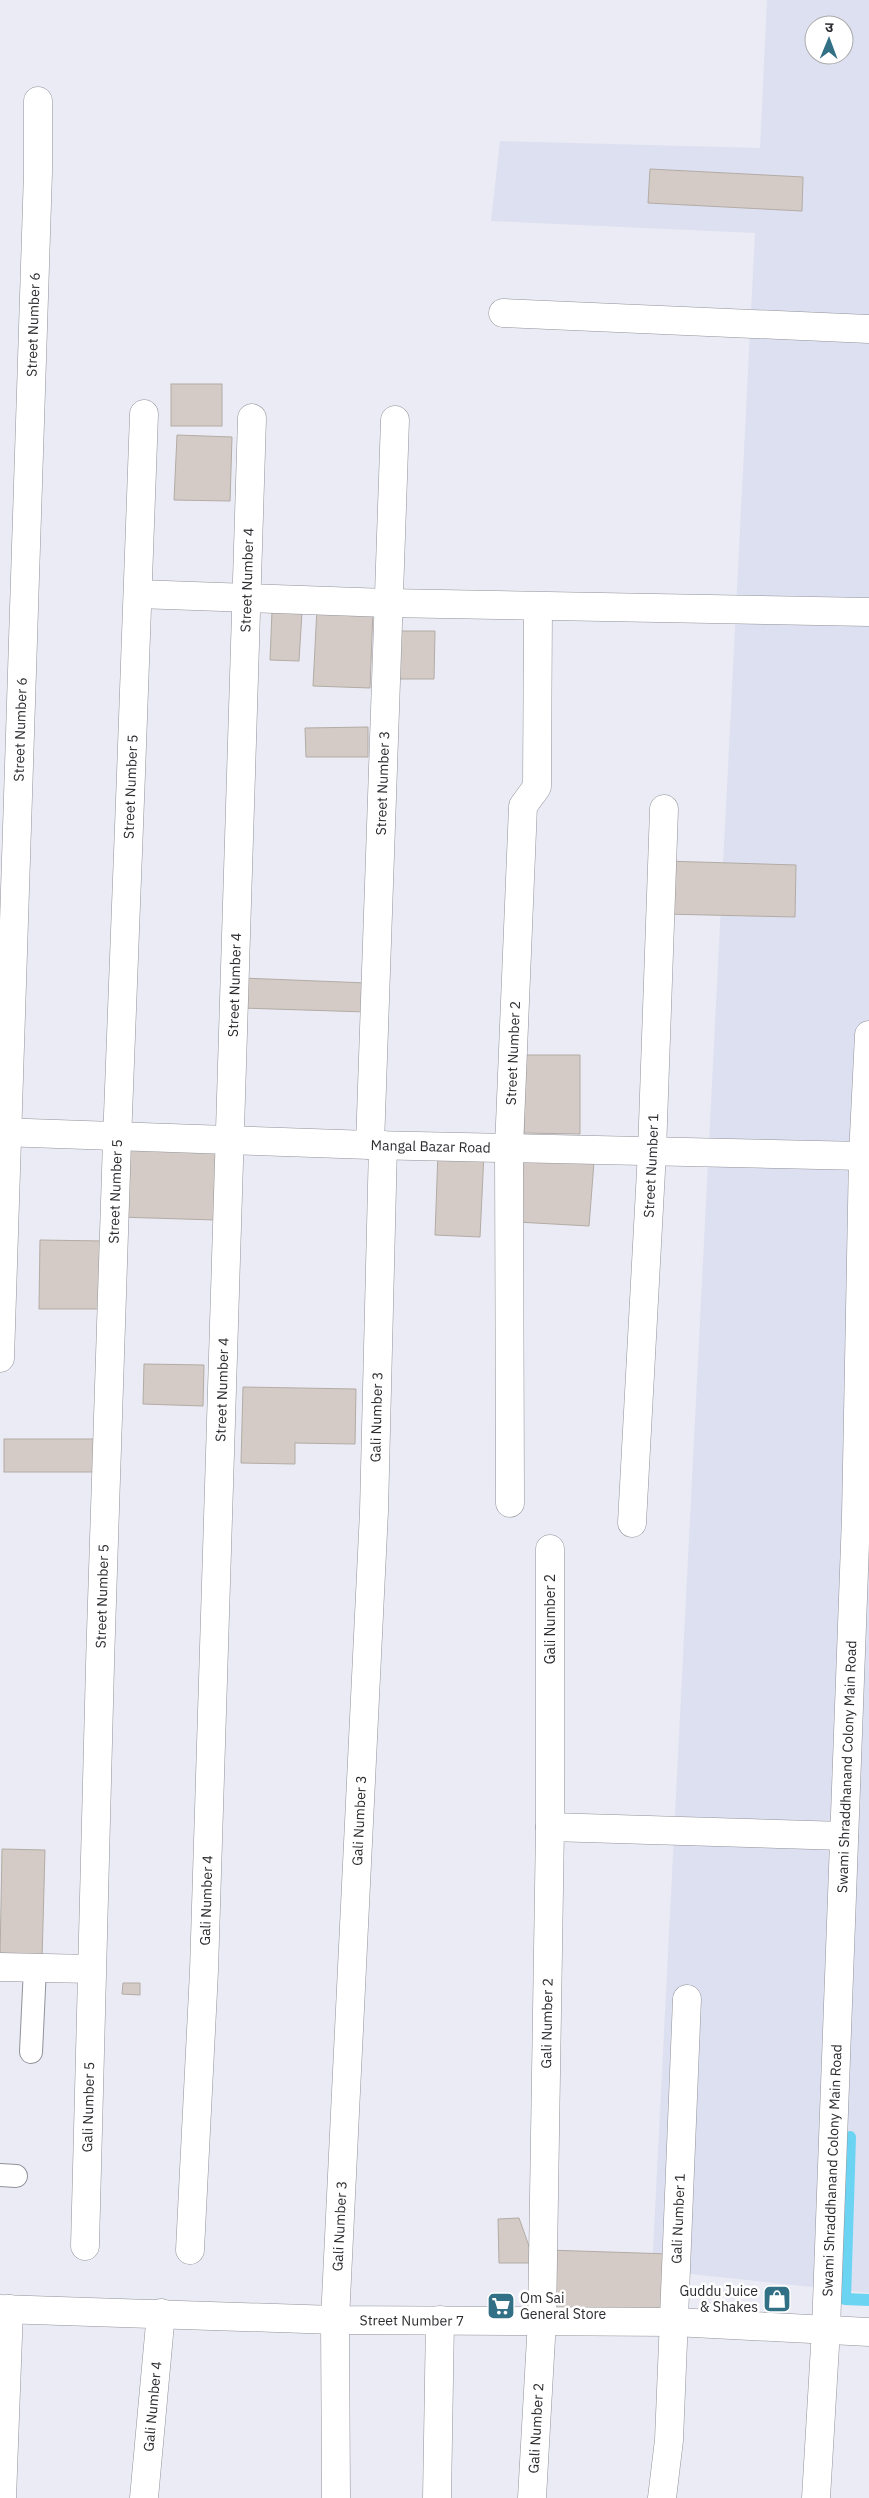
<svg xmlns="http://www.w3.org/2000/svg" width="869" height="2498" font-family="'IBM Plex Sans','Noto Sans Devanagari',sans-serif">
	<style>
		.built { fill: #dde0f0; fill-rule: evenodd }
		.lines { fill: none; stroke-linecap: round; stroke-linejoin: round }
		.stream { stroke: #6cd4f3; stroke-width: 12 }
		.building { fill: #d4cbc6; stroke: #b3aba5 }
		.lane-casing { stroke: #91929a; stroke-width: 24 }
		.street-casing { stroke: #91929a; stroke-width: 29 }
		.secondary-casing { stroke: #91929a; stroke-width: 29 }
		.lane { stroke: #fff; stroke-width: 22 }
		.street { stroke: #fff; stroke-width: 28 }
		.secondary { stroke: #fff; stroke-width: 28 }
		.labels { text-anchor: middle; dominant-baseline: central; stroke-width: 5; stroke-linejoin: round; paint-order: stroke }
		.street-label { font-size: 14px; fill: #2c2c30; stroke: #fff }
		.poi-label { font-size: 14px; fill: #2c2c30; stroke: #fff; text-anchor: end }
	</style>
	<rect width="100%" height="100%" fill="#eaebf4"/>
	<path class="built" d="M767,0H869V2293L652,2270L755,233L491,221L500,141L760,148ZM814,25H844V55H814Z"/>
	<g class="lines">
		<polyline class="stream" points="850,2137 845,2299 869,2300"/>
	</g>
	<g class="building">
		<polygon points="650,169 803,177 802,211 648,203"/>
		<rect x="171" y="384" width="51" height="42"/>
		<polygon points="177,435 232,437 230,501 174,500"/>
		<polygon points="317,608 373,610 370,688 313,686"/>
		<polygon points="272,611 302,612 299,661 270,660"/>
		<polygon points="390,631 435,631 434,679 390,679"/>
		<polygon points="368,727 368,757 306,757 305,728"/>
		<polygon points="665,861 796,865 795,917 663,914"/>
		<polygon points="242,978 367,983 366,1012 241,1008"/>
		<polygon points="524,1055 580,1055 580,1134 524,1133"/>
		<polygon points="120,1145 217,1148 215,1220 118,1217"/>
		<polygon points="438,1152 484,1153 480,1237 435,1235"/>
		<polygon points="522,1158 594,1162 589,1226 517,1222"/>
		<polygon points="40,1240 103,1241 102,1309 39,1309"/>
		<polygon points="144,1364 204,1365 203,1406 143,1404"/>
		<polygon points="243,1387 356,1389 355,1444 295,1443 295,1464 241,1463"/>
		<rect x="4" y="1439" width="99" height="33"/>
		<polygon points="2,1849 45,1850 42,1960 0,1959"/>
		<polygon points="123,1983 140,1983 140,1995 122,1994"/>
		<polygon points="519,2218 535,2263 499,2263 498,2219"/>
		<polygon points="547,2250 670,2254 669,2310 545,2307"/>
	</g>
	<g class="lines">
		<defs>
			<g id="lane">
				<polyline points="31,2052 35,1968"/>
				<polyline points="0,2175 16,2176"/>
			</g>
			<g id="street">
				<polyline points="503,313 869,329"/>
				<polyline points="138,594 387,603 869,612"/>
				<path id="s1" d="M0,1132L370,1145L863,1156"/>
				<path id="s2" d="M370,1145L395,420"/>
				<path id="s3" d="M0,1358L38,172V101"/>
				<path id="s4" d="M510,1503L509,1148L523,806L537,787L538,607"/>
				<path id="s5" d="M632,1523L652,1152L664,809"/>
				<polyline points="550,1827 844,1836"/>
				<polyline points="0,1967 91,1969"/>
				<path id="s6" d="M85,2246C93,1878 104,1509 117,1141C125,899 137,656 144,414"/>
				<path id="s7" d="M190,2250L204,1971L252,418"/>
				<path id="s8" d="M0,2309L335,2320L674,2322L869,2332"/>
				<polyline points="2,2498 9,2309"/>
				<path id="s9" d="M144,2498L161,2313"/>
				<path id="s10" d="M336,2498L335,2320L374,1511L383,1145"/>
				<polyline points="437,2498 440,2320"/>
				<path id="s11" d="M532,2498L542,2320L550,1827V1549"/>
				<path id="s12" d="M662,2498L669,2440L687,1999"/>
			</g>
			<g id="secondary">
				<path id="s13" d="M816,2498L826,2329L856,1517L863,1156L869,1035"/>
			</g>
		</defs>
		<use href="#lane" class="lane-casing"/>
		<use href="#street" class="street-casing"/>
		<use href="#secondary" class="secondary-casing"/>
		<use href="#lane" class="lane"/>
		<use href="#street" class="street"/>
		<use href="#secondary" class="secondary"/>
	</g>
	<defs>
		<symbol id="shop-square" viewBox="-11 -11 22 22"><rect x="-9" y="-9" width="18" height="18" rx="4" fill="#327086" stroke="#fff"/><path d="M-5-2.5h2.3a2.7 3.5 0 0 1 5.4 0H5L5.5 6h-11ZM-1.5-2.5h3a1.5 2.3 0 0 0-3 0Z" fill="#fff"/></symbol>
		<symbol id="supermarket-square" viewBox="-11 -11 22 22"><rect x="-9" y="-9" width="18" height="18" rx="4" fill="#327086" stroke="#fff"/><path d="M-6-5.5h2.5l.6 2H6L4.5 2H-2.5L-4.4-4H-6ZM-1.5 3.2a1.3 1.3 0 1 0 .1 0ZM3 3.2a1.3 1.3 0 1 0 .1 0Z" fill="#fff"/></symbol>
	</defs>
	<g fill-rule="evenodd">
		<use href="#shop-square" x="761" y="2283" width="32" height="32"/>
		<use href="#supermarket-square" x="485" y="2290" width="32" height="32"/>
	</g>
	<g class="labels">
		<g class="street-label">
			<text stroke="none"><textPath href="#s3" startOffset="1034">Street Number 6</textPath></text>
			<text stroke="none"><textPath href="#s7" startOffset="1671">Street Number 4</textPath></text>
			<text stroke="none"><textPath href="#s3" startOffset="629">Street Number 6</textPath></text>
			<text stroke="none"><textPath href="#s2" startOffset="362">Street Number 3</textPath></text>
			<text stroke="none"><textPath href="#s6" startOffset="1460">Street Number 5</textPath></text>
			<text stroke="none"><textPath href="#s7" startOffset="1266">Street Number 4</textPath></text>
			<text stroke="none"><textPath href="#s4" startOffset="450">Street Number 2</textPath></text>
			<text stroke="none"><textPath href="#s1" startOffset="431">Mangal Bazar Road</textPath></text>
			<text stroke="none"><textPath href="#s5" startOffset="358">Street Number 1</textPath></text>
			<text stroke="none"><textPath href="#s6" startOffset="1055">Street Number 5</textPath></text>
			<text stroke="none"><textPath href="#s7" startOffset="861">Street Number 4</textPath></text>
			<text stroke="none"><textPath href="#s10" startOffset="1082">Gali Number 3</textPath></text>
			<text stroke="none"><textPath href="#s6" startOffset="650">Street Number 5</textPath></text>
			<text transform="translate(550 1619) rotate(-90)">Gali Number 2</text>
			<text stroke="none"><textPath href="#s13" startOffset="732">Swami Shraddhanand Colony Main Road</textPath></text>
			<text stroke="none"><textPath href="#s10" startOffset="678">Gali Number 3</textPath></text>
			<text stroke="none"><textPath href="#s7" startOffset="350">Gali Number 4</textPath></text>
			<text stroke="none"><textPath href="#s11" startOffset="475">Gali Number 2</textPath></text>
			<text stroke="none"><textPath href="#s6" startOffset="139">Gali Number 5</textPath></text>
			<text stroke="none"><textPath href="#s13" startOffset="328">Swami Shraddhanand Colony Main Road</textPath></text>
			<text stroke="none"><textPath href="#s12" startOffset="280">Gali Number 1</textPath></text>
			<text stroke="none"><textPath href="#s10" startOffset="272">Gali Number 3</textPath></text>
			<text stroke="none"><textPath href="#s8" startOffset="412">Street Number 7</textPath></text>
			<text stroke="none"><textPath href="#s9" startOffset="92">Gali Number 4</textPath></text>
			<text stroke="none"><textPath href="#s11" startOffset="70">Gali Number 2</textPath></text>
		</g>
		<g class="poi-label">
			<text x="758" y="2291">Guddu Juice<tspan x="758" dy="16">&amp; Shakes</tspan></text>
			<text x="520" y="2298" text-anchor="start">Om Sai<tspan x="520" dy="16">General Store</tspan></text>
		</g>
	</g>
	<g transform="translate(829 40) rotate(1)"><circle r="24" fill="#ffffff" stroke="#ababac"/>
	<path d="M0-4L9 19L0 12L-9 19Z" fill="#327086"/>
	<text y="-8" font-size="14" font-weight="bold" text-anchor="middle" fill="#2c2c30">उ</text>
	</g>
</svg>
